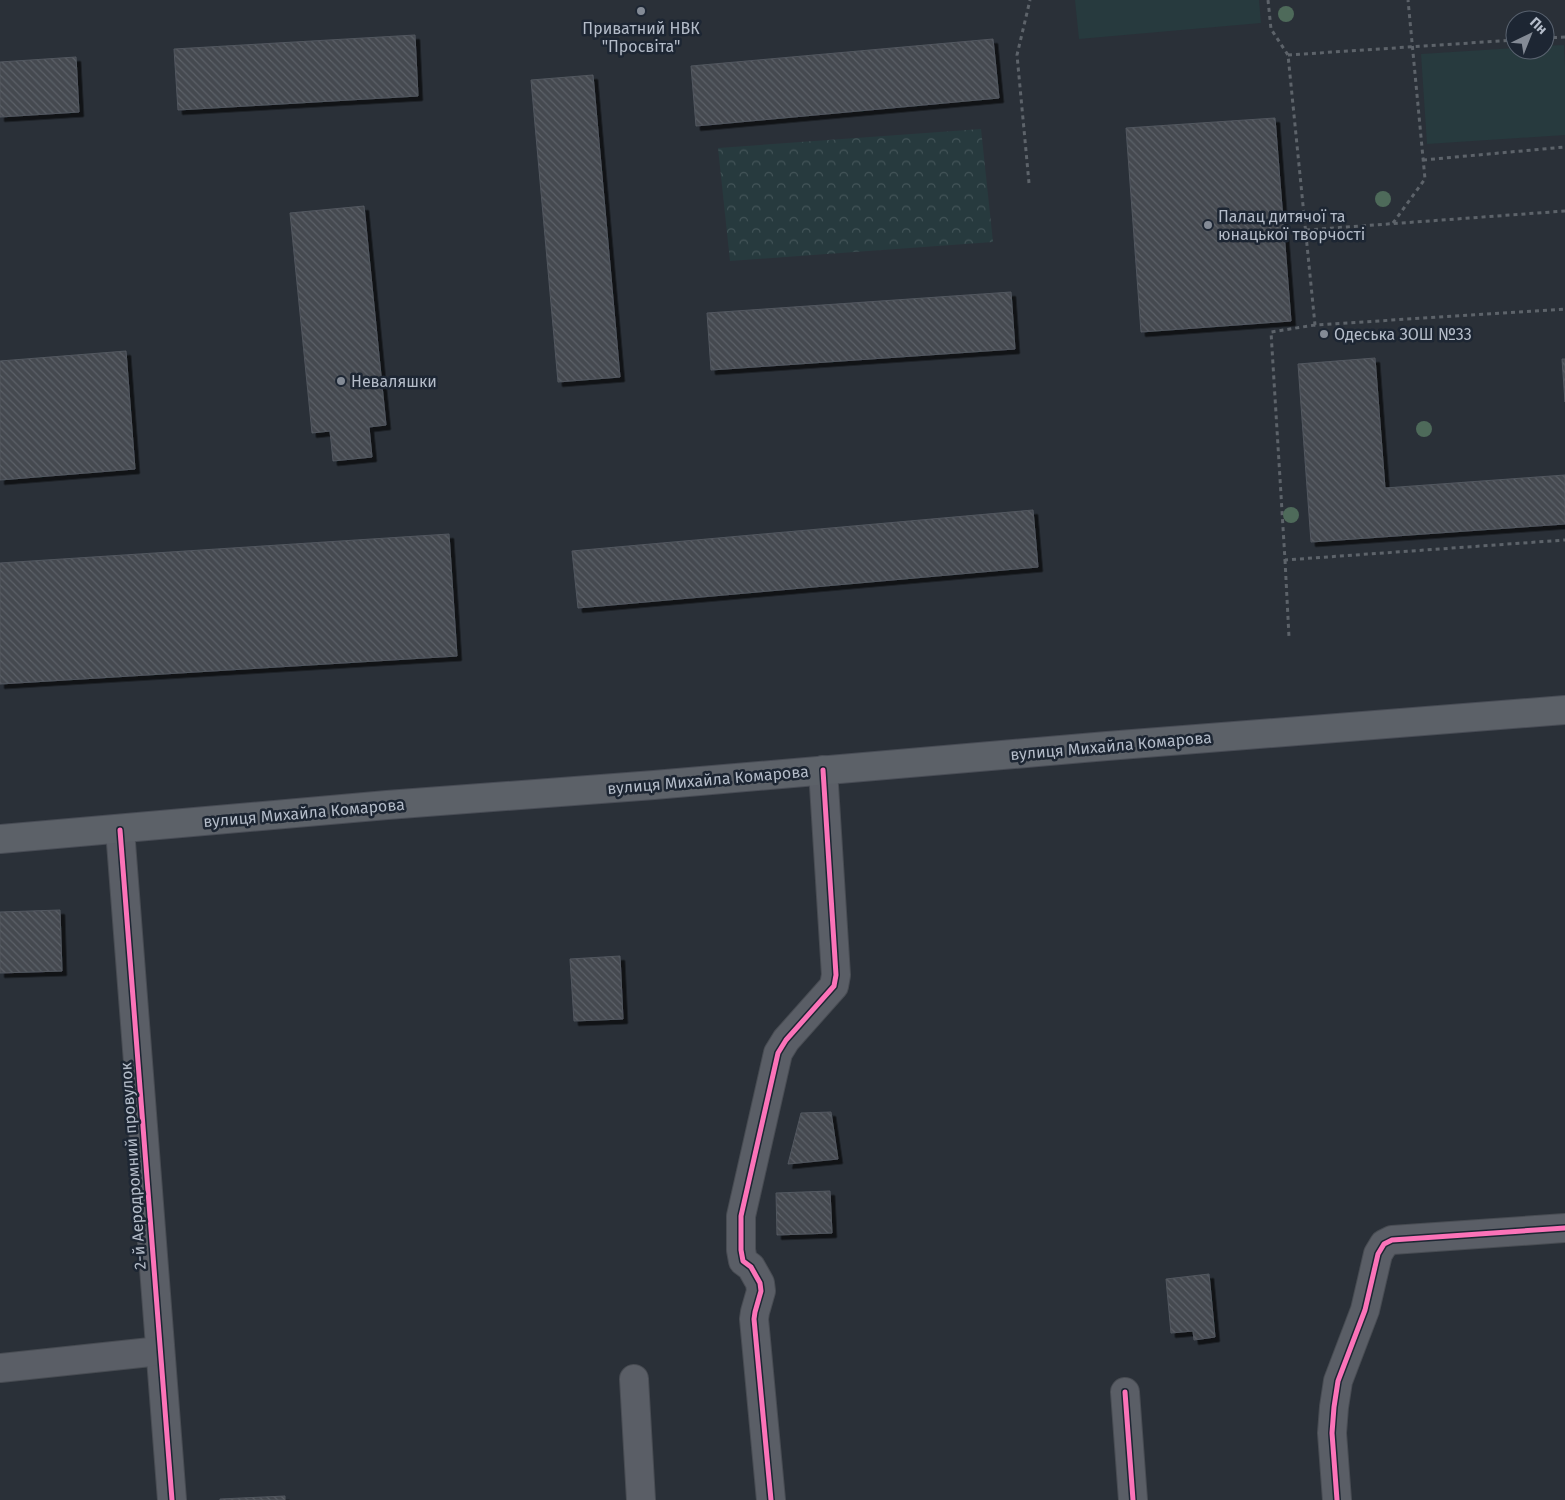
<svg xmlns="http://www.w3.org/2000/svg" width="1565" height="1500" font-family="'Fira Sans',sans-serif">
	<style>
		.forest { fill: url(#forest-crowns) }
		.pitch { fill: #273a3e }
		.building { fill: url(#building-back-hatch); stroke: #52575f; filter: url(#shadow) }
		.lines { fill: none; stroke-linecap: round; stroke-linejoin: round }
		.minor-casing { stroke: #484c53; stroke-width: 30 }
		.major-casing { stroke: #484c55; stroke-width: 30 }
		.path { stroke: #5d636a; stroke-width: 3; stroke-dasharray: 4 4; stroke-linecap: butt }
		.minor { stroke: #5a5e66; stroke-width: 28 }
		.major { stroke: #5c6168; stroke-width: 28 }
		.cycleway-casing { stroke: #1d2633; stroke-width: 8 }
		.cycleway { stroke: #fb73b8; stroke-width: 5 }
		.tree { fill: #4e6a5a }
		.poi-dot { fill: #848b96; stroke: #1d2633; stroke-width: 2 }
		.labels { text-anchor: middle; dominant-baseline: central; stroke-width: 5; stroke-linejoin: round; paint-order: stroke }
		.poi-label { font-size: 16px; fill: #b4bcc9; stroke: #1d2633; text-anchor: start }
		.street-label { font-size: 16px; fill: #b4bcc9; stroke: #1d2633 }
	</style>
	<defs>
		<pattern id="forest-crowns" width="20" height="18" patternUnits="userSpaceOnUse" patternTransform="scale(1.25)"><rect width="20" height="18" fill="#273a3e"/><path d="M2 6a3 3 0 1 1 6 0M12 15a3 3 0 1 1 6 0" fill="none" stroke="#445559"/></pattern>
		<pattern id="building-back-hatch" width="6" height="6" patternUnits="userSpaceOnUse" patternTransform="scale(1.25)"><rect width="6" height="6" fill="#444950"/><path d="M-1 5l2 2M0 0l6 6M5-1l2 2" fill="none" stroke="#5d6168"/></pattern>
		<filter id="shadow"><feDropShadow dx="4.5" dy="4.5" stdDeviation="0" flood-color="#0009"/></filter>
	</defs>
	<rect width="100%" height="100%" fill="#2a3038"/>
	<polygon class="forest" points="981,129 993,242 730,261 718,148"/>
	<g class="pitch">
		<polygon points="1075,0 1259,0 1261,23 1079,39"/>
		<polygon points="1564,45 1565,66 1565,135 1427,144 1421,54 1515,48 1515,50 1545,50 1545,46"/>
	</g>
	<g class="building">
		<polygon points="415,35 418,96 178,110 174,49"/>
		<polygon points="993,39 999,98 696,126 691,66"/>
		<polygon points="76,57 79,112 0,117 0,62"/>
		<polygon points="593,75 620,377 558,382 531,80"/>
		<polygon points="1275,118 1291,321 1141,332 1126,128"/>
		<polygon points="364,206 386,425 369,427 372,457 333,461 330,431 312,433 290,213"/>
		<polygon points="1011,292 1015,349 711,370 707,313"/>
		<polygon points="126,351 135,469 0,480 0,361"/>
		<polygon points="1375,358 1385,488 1565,475 1565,524 1311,542 1298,364"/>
		<polygon points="1562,359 1565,359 1565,402"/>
		<polygon points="1033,510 1038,567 578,608 572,551"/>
		<polygon points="449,534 457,656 0,684 0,563"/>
		<polygon points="60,910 62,971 0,973 0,912"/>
		<polygon points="620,956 623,1019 574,1021 570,959"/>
		<polygon points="831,1112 838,1159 788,1164 801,1113"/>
		<polygon points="830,1191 832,1233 777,1235 776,1193"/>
		<polygon points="1209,1274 1215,1337 1194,1340 1193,1331 1171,1333 1166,1279"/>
		<polygon points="285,1496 285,1500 220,1500 220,1499"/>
	</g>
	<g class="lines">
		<defs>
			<g id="minor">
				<polyline points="120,830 172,1500"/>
				<polyline points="0,1368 160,1351"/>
				<polyline points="634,1379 641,1500"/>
				<polyline points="1125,1392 1133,1500"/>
				<polyline points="771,1500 754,1319 755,1312 761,1291 760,1283 751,1267 743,1261 741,1250 741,1216 778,1053 786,1040 834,986 836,975 823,770"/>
				<polyline points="1337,1500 1332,1433 1334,1407 1338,1381 1365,1310 1378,1254 1384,1244 1392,1240 1565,1228"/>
			</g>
			<polyline id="major" points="0,839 387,805 654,785 1107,746 1565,710"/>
		</defs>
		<use href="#minor" class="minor-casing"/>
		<use href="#major" class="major-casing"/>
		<g class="path">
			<polyline points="1268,0 1271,29 1288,55 1315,325 1565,309"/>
			<polyline points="1545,38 1565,37"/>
			<polyline points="1288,55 1515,40"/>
			<polyline points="1423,160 1565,147"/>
			<polyline points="1029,183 1017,55 1030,0"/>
			<polyline points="1393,223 1425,179 1408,0"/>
			<polyline points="1306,230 1565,211"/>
			<polyline points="1315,325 1271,332 1285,560 1565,540"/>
			<polyline points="1285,560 1289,637"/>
		</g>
		<use href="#minor" class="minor"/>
		<use href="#major" class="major"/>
		<defs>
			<g id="cycleway">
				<polyline points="120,830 172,1500"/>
				<polyline points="1125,1392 1133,1500"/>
				<polyline points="771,1500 754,1319 755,1312 761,1291 760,1283 751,1267 743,1261 741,1250 741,1216 778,1053 786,1040 834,986 836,975 823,770"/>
				<polyline points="1337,1500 1332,1433 1334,1407 1338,1381 1365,1310 1378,1254 1384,1244 1392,1240 1565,1228"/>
			</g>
		</defs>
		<use href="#cycleway" class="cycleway-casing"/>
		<use href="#cycleway" class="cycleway"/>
	</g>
	<g class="tree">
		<circle cx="1286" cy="14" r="8"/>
		<circle cx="1383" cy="199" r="8"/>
		<circle cx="1424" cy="429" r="8"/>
		<circle cx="1291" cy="515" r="8"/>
	</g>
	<g class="poi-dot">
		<circle cx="641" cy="11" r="5"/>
		<circle cx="1208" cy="225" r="5"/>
		<circle cx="1324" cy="334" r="5"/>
		<circle cx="341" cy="381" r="5"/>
	</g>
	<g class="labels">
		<g class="poi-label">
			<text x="641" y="28" text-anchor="middle">Приватний НВК<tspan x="641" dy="18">"Просвіта"</tspan></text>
			<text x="1218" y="216">Палац дитячої та<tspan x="1218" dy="18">юнацької творчості</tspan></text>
			<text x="1334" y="334">Одеська ЗОШ №33</text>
			<text x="351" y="381">Неваляшки</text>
		</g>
		<g class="street-label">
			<text transform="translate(1111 746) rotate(-5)">вулиця Михайла Комарова</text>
			<text transform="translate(708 780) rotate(-5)">вулиця Михайла Комарова</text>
			<text transform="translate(304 813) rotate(-5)">вулиця Михайла Комарова</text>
			<text transform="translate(133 1166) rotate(-94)">2-й Аеродромний провулок</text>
		</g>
	</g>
	<g transform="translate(1530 35) rotate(43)"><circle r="24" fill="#1d2633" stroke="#59626f"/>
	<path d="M0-4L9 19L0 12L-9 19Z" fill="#848b96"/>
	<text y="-8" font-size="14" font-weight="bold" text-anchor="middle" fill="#b4bcc9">Пн</text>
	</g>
</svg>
